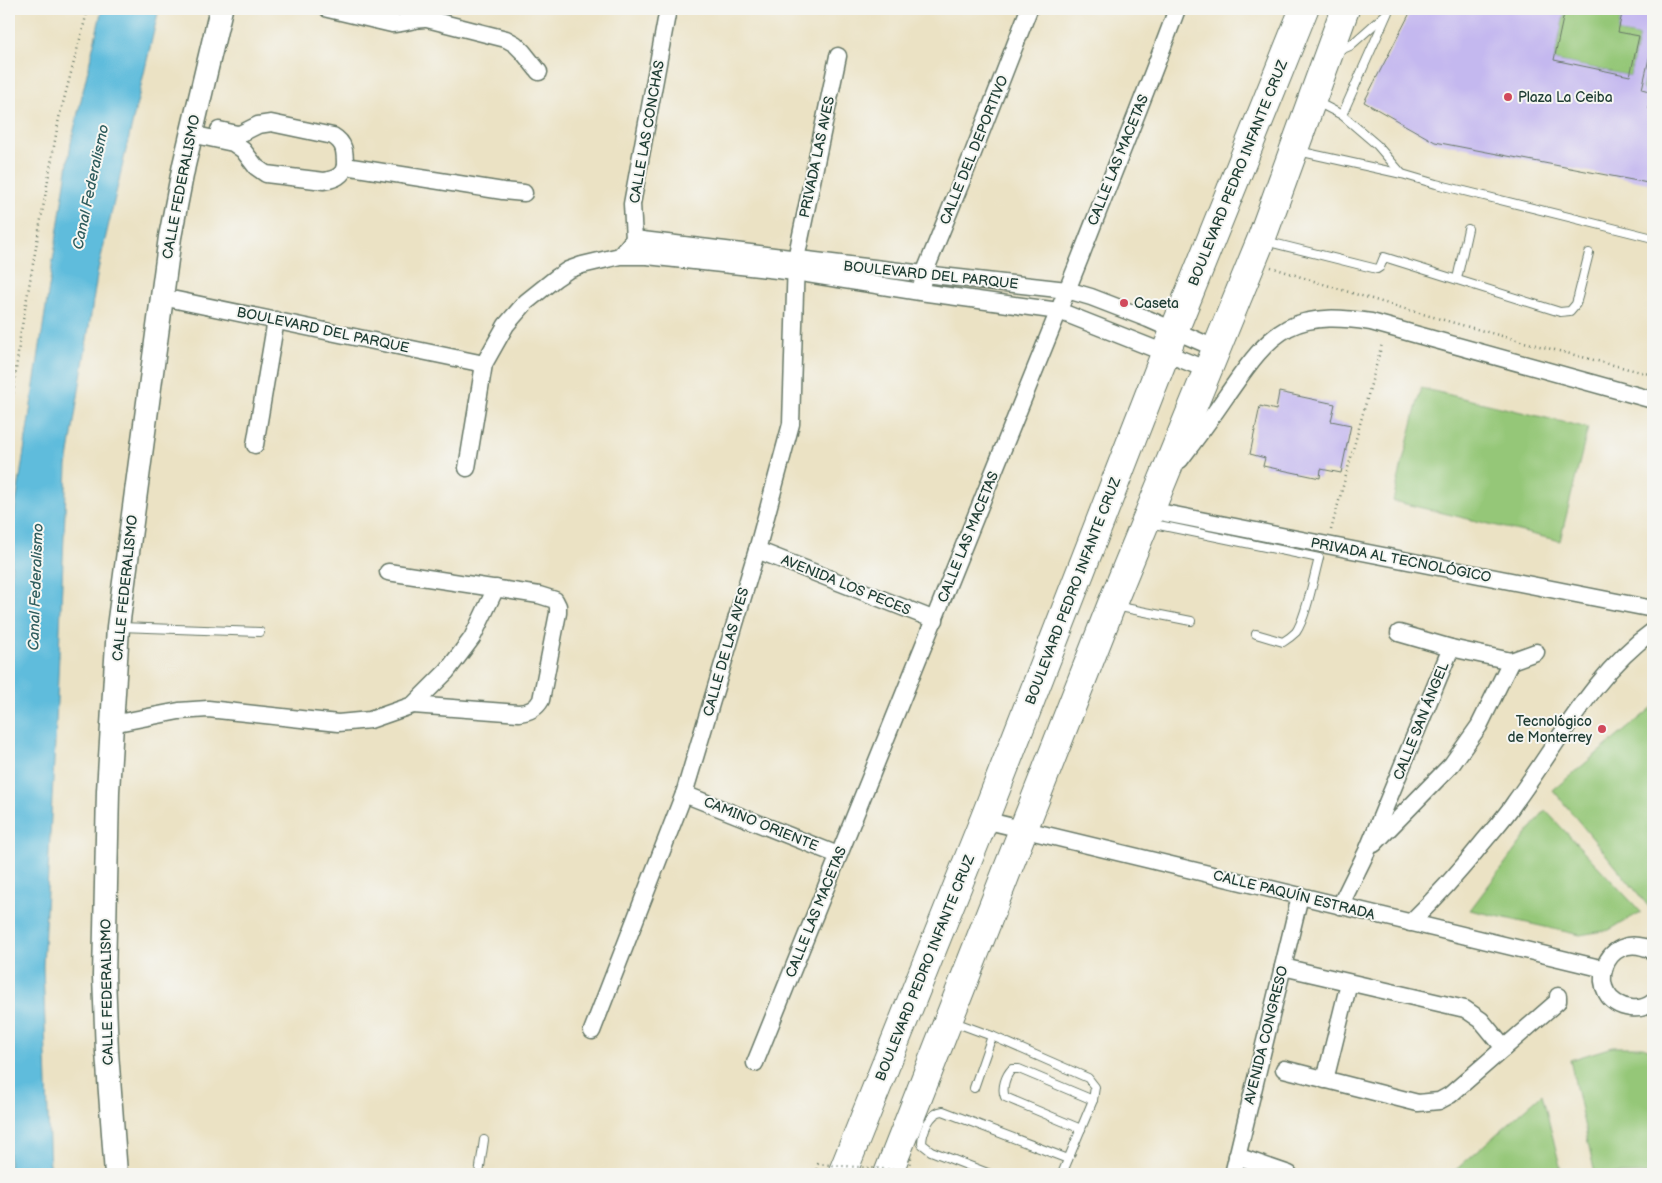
<svg xmlns="http://www.w3.org/2000/svg" width="1662" height="1183" font-family="'Balsamiq Sans',sans-serif">
	<style>
		.green { fill: #95c778; stroke: #5a8256 }
		.water { fill: #5ebcdc; stroke: #3e7c88 }
		.building { fill: #c4b8ef }
		.lines { fill: none; stroke-linecap: round; stroke-linejoin: round }
		.lane-casing { stroke: #676; stroke-width: 10 }
		.street-casing { stroke: #676; stroke-width: 19 }
		.secondary-casing { stroke: #676; stroke-width: 25 }
		.highway-casing { stroke: #676; stroke-width: 30 }
		.path { stroke: #676; stroke-width: 2.5; stroke-dasharray: 1 4; stroke-linecap: butt }
		.lane { stroke: #fff; stroke-width: 8 }
		.street { stroke: #fff; stroke-width: 16 }
		.secondary { stroke: #fff; stroke-width: 22 }
		.highway { stroke: #fff; stroke-width: 28 }
		.path-bridge { stroke: #676; stroke-width: 2.5; stroke-dasharray: 1 4; stroke-linecap: butt }
		.poi-dot { fill: #d1495b; stroke: #f6f6f2; stroke-width: 2 }
		.labels { text-anchor: middle; dominant-baseline: central; stroke-width: 4; stroke-linejoin: round; paint-order: stroke }
		.poi-label { font-size: 14px; fill: #1f3d34; stroke: #f6f6f2; text-anchor: start }
		.street-label { font-size: 14px; fill: #1f3d34; stroke: #f6f6f2 }
		.water-label { font-size: 15px; font-style: italic; fill: #2f5d5e; stroke: #f6f6f2 }
	</style>
	<rect width="100%" height="100%" fill="#f6f6f2"/>
	<filter id="ink" filterUnits="userSpaceOnUse"><feTurbulence type="fractalNoise" baseFrequency=".02" numOctaves="2"/><feDisplacementMap in="SourceGraphic" scale="10" xChannelSelector="R" yChannelSelector="G"/><feConvolveMatrix kernelMatrix="1 2 1 2 8 2 1 2 1" color-interpolation-filters="sRGB"/></filter>
	<filter id="wash" filterUnits="userSpaceOnUse"><feTurbulence type="fractalNoise" baseFrequency=".0096" numOctaves="4" result="noise"/><feDisplacementMap in="SourceGraphic" scale="20" xChannelSelector="R" yChannelSelector="G"/><feGaussianBlur stdDeviation="1.12" result="paint"/><feColorMatrix in="noise" values="0 0 0 0 0 0 0 0 0 0 0 0 0 0 0 0 0 1.4 0 .05"/><feComposite in="paint" operator="in"/></filter>
	<g filter="url(#wash)">
		<rect width="100%" height="100%" fill="#ebe2c4"/>
		<g class="green">
			<polygon points="1565,9 1623,9 1618,32 1639,36 1630,76 1554,60"/>
			<polygon points="1653,41 1653,110 1648,108 1652,92 1642,89"/>
			<polygon points="1421,388 1588,428 1560,541 1393,501"/>
			<polygon points="1653,707 1653,912 1553,790"/>
			<polygon points="1545,810 1641,912 1609,930 1580,935 1470,910"/>
			<polygon points="1612,1047 1643,1047 1653,1051 1653,1174 1595,1174 1570,1060"/>
			<polygon points="1542,1094 1562,1174 1451,1174"/>
		</g>
		<polygon class="water" points="102,9 159,9 98,270 67,466 56,724 43,966 50,1174 9,1174 9,636 13,523 71,143"/>
		<g id="blocks">
			<g class="building">
				<polygon points="1412,9 1565,9 1554,60 1630,76 1639,36 1618,32 1623,9 1653,9 1653,41 1642,89 1652,92 1648,108 1653,110 1653,184 1435,142 1364,102"/>
				<polygon points="1279,392 1335,404 1331,421 1351,425 1341,473 1321,469 1320,478 1263,466 1265,458 1250,454 1260,406 1276,410"/>
			</g>
		</g>
	</g>
	<g filter="url(#ink)">
		<use href="#blocks" fill-opacity="0" stroke="#676" stroke-width="1"/>
		<g class="lines">
			<defs>
				<g id="lane">
					<polyline points="1388,12 1342,115 1377,145 1402,174"/>
					<polyline points="1336,52 1350,46 1386,14"/>
					<polyline points="1315,101 1342,115"/>
					<polyline points="1298,151 1402,174 1436,184 1653,238"/>
					<polyline points="1265,241 1377,269 1380,267 1384,257 1560,312 1570,311 1576,304 1578,297 1589,253"/>
					<polyline points="1457,279 1468,229"/>
					<path d="M1149,523L1319,558C1314,576 1306,618 1296,632C1292,636 1288,639 1283,642L1256,634"/>
					<polyline points="1115,606 1191,621"/>
					<polyline points="120,627 260,632"/>
					<polyline points="954,1022 992,1036 974,1088"/>
					<polyline points="992,1036 1088,1078 1095,1087 1093,1100 1062,1174"/>
					<path d="M1081,1129L1005,1097C1001,1088 1006,1075 1012,1069H1019L1093,1100"/>
					<polyline points="479,1174 484,1140"/>
					<path d="M990,1174L931,1151L922,1144C922,1132 930,1112 943,1111L1068,1159"/>
				</g>
				<g id="street">
					<path d="M328,9L392,24C404,24 415,18 427,19L506,39L515,44L523,52L539,72"/>
					<path d="M219,130L237,134L242,133L258,125L271,123L333,136C345,143 345,152 345,166"/>
					<path d="M191,134L233,143L243,150L256,167L266,174L324,181C335,179 343,176 345,166L503,191L524,193"/>
					<polyline points="633,248 634,239 632,204 668,9"/>
					<polyline points="620,256 634,239 924,274 1067,290 1091,297 1148,319 1217,349"/>
					<polyline points="922,284 924,274 973,153 1029,9"/>
					<polyline points="162,297 484,364"/>
					<polyline points="255,445 276,320"/>
					<path d="M1180,460C1196,439 1212,417 1227,395C1244,371 1262,342 1288,328C1313,315 1344,318 1371,322L1653,400"/>
					<polyline points="467,468 484,364 506,325 526,302 556,278 568,270 582,265 620,256 647,256 795,272 920,292 1059,311 1208,370"/>
					<polyline points="1149,510 1653,609"/>
					<polyline points="757,550 935,620"/>
					<path d="M388,572L539,595L555,600L558,606V613L541,700C536,709 529,712 519,713L413,705"/>
					<polyline points="1399,633 1451,648 1511,661"/>
					<polyline points="1511,661 1536,652"/>
					<polyline points="112,724 179,711 208,709 338,723 370,720 413,705 447,671 460,654 472,638 496,588"/>
					<polyline points="684,794 838,855"/>
					<polyline points="984,820 1604,969"/>
					<polyline points="1374,844 1452,764 1479,726 1511,661"/>
					<polyline points="1340,906 1367,851 1451,648"/>
					<path d="M1410,923C1437,897 1461,870 1484,841C1495,828 1506,816 1515,802C1557,745 1594,673 1653,631"/>
					<path d="M1653,951C1602,925 1582,1002 1631,1008C1639,1009 1647,1007 1653,1002"/>
					<polyline points="1283,967 1465,1009 1481,1020 1504,1048"/>
					<polyline points="592,1031 684,794 757,550 791,424 796,259 838,56"/>
					<path d="M755,1063C862,794 974,527 1080,258C1112,175 1146,93 1177,9"/>
					<polyline points="1284,1069 1418,1103 1439,1101 1450,1095 1558,1001 1558,996"/>
					<polyline points="1325,1080 1349,983"/>
					<polyline points="1237,1156 1289,1174"/>
					<polyline points="1233,1174 1300,896"/>
				</g>
				<polyline id="secondary" points="116,1174 107,1052 104,976 108,791 118,627 170,237 184,165 221,9"/>
				<g id="highway">
					<polyline points="842,1174 984,820 1174,331 1304,9"/>
					<polyline points="888,1174 1111,606 1261,240 1345,9"/>
				</g>
			</defs>
			<use href="#lane" class="lane-casing"/>
			<use href="#street" class="street-casing"/>
			<use href="#secondary" class="secondary-casing"/>
			<use href="#highway" class="highway-casing"/>
			<g class="path">
				<path d="M1271,267C1396,309 1525,343 1653,375"/>
				<polyline points="9,428 20,337 59,118 88,9"/>
				<polyline points="1331,530 1382,344"/>
			</g>
			<use href="#lane" class="lane"/>
			<use href="#street" class="street"/>
			<use href="#secondary" class="secondary"/>
			<use href="#highway" class="highway"/>
			<polyline class="path-bridge" points="815,1174 818,1164 910,1171 911,1157"/>
		</g>
	</g>
	<g class="poi-dot">
		<circle cx="1508" cy="97" r="5"/>
		<circle cx="1124" cy="303" r="5"/>
		<circle cx="1602" cy="729" r="5"/>
	</g>
	<g class="labels">
		<g class="poi-label">
			<text x="1518" y="97">Plaza La Ceiba</text>
			<text x="1134" y="303">Caseta</text>
			<text x="1592" y="721" text-anchor="end">Tecnológico<tspan x="1592" dy="16">de Monterrey</tspan></text>
		</g>
		<g class="street-label">
			<text transform="translate(647 132) rotate(-80)">CALLE LAS CONCHAS</text>
			<text transform="translate(974 150) rotate(-68)">CALLE DEL DEPORTIVO</text>
			<text transform="translate(817 157) rotate(-78)">PRIVADA LAS AVES</text>
			<text transform="translate(1118 160) rotate(-68)">CALLE LAS MACETAS</text>
			<text transform="translate(1238 173) rotate(-68)">BOULEVARD PEDRO INFANTE CRUZ</text>
			<text transform="translate(181 187) rotate(-79)">CALLE FEDERALISMO</text>
			<text transform="translate(931 275) rotate(6)">BOULEVARD DEL PARQUE</text>
			<text transform="translate(323 330) rotate(12)">BOULEVARD DEL PARQUE</text>
			<text transform="translate(968 537) rotate(-68)">CALLE LAS MACETAS</text>
			<text transform="translate(1401 560) rotate(11)">PRIVADA AL TECNOLÓGICO</text>
			<text transform="translate(846 585) rotate(22)">AVENIDA LOS PECES</text>
			<text transform="translate(125 588) rotate(-84)">CALLE FEDERALISMO</text>
			<text transform="translate(1073 591) rotate(-69)">BOULEVARD PEDRO INFANTE CRUZ</text>
			<text transform="translate(726 652) rotate(-74)">CALLE DE LAS AVES</text>
			<text transform="translate(1421 721) rotate(-68)">CALLE SAN ÁNGEL</text>
			<text transform="translate(761 824) rotate(22)">CAMINO ORIENTE</text>
			<text transform="translate(1294 895) rotate(14)">CALLE PAQUÍN ESTRADA</text>
			<text transform="translate(816 912) rotate(-68)">CALLE LAS MACETAS</text>
			<text transform="translate(925 968) rotate(-68)">BOULEVARD PEDRO INFANTE CRUZ</text>
			<text transform="translate(107 992) rotate(-91)">CALLE FEDERALISMO</text>
			<text transform="translate(1266 1035) rotate(-76)">AVENIDA CONGRESO</text>
		</g>
		<g class="water-label">
			<text transform="translate(91 187) rotate(-78)">Canal Federalismo</text>
			<text transform="translate(36 587) rotate(-88)">Canal Federalismo</text>
		</g>
	</g>
	<rect width="1662" height="1183" fill="none" stroke="#f6f6f2" stroke-width="30"/>
</svg>
